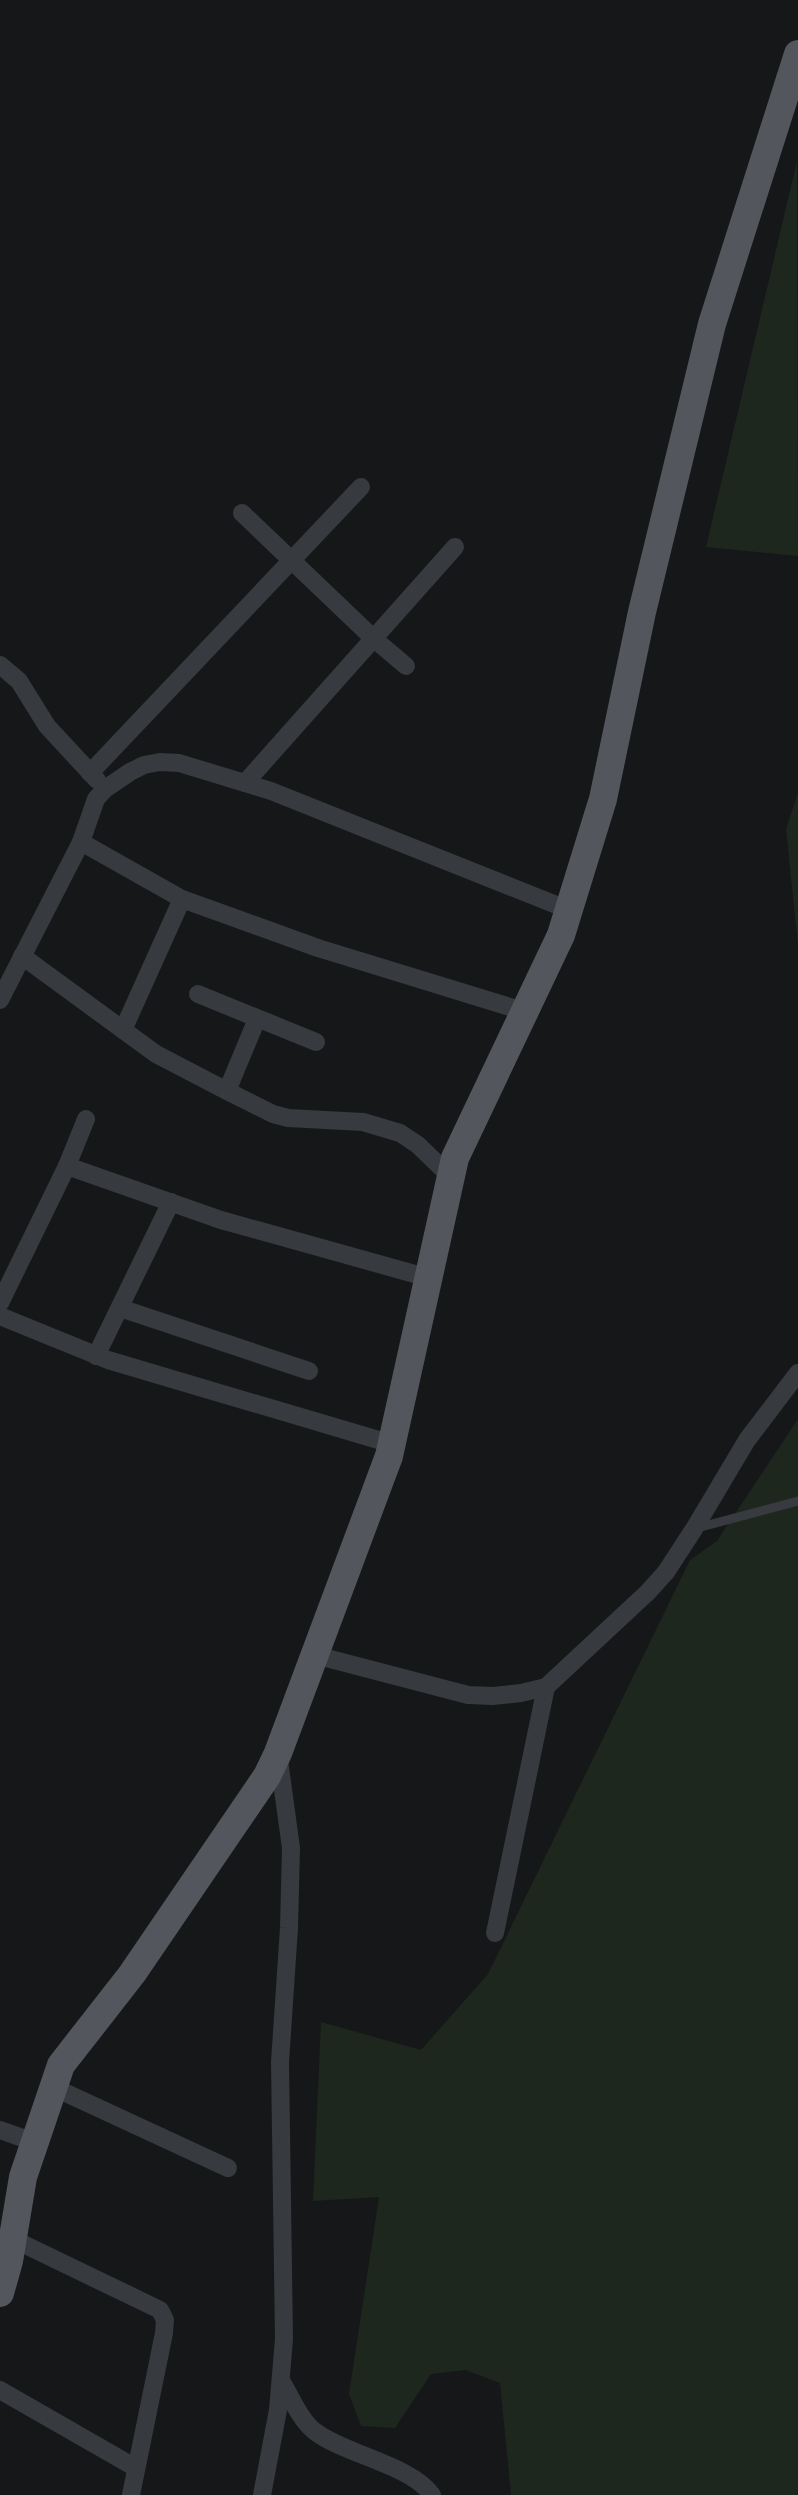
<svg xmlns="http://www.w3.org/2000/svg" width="798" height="2495" font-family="'Archivo Narrow',sans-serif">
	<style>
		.green { fill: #1e271e }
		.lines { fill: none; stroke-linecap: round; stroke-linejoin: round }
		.service { stroke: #373a3e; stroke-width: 9 }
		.minor { stroke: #373a3e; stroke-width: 18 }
		.primary { stroke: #53575d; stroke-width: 28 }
	</style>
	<rect width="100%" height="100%" fill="#161719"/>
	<g class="green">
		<polygon points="797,161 798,556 706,547"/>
		<polygon points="798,793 798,945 786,829"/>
		<polygon points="798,1419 798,2495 511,2495 500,2383 466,2370 431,2374 395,2428 361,2426 349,2394 379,2197 313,2201 321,2022 421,2050 488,1974 690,1560 717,1541"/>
	</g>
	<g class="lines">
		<polyline class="service" points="697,1528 798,1501"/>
		<g class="minor">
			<polyline points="242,513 373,638 406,666"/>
			<polyline points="0,665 19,681 47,726 97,780"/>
			<polyline points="90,773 361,487"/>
			<polyline points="245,783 455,547"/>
			<polyline points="81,842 182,899 318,948 523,1011"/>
			<polyline points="22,956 156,1054 227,1091 273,1114 288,1118 363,1122 400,1133 418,1145 451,1177"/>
			<polyline points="198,994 316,1042"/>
			<polyline points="0,1000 81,842 96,799 105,789 130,772 144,765 160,762 179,763 271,791 569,910"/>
			<polyline points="123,1030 182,899"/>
			<polyline points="227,1091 257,1019"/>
			<polyline points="67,1166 221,1220 429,1278"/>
			<polyline points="0,1303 67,1166 86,1119"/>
			<polyline points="120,1308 309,1371"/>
			<polyline points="0,1316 108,1360 392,1444"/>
			<polyline points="96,1356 171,1202"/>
			<polyline points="315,1655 468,1695 493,1696 521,1693 546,1687 648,1592 666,1572 694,1529 747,1440 798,1373"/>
			<polyline points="495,1933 546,1687"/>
			<polyline points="53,2087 228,2168"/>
			<polyline points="0,2130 34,2142"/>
			<polyline points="13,2239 160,2310 165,2320 164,2333 131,2495"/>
			<path d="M282,2382C292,2399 301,2422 317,2433C348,2455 412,2466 432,2495"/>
			<polyline points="0,2390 136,2468"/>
			<polyline points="262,2495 278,2410 284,2339 280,2062 289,1928 291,1848 278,1753"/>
		</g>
		<polyline class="primary" points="0,2293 9,2261 23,2177 61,2065 132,1974 267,1776 278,1753 389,1456 455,1158 561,935 603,799 642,612 712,324 798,54"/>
	</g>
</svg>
